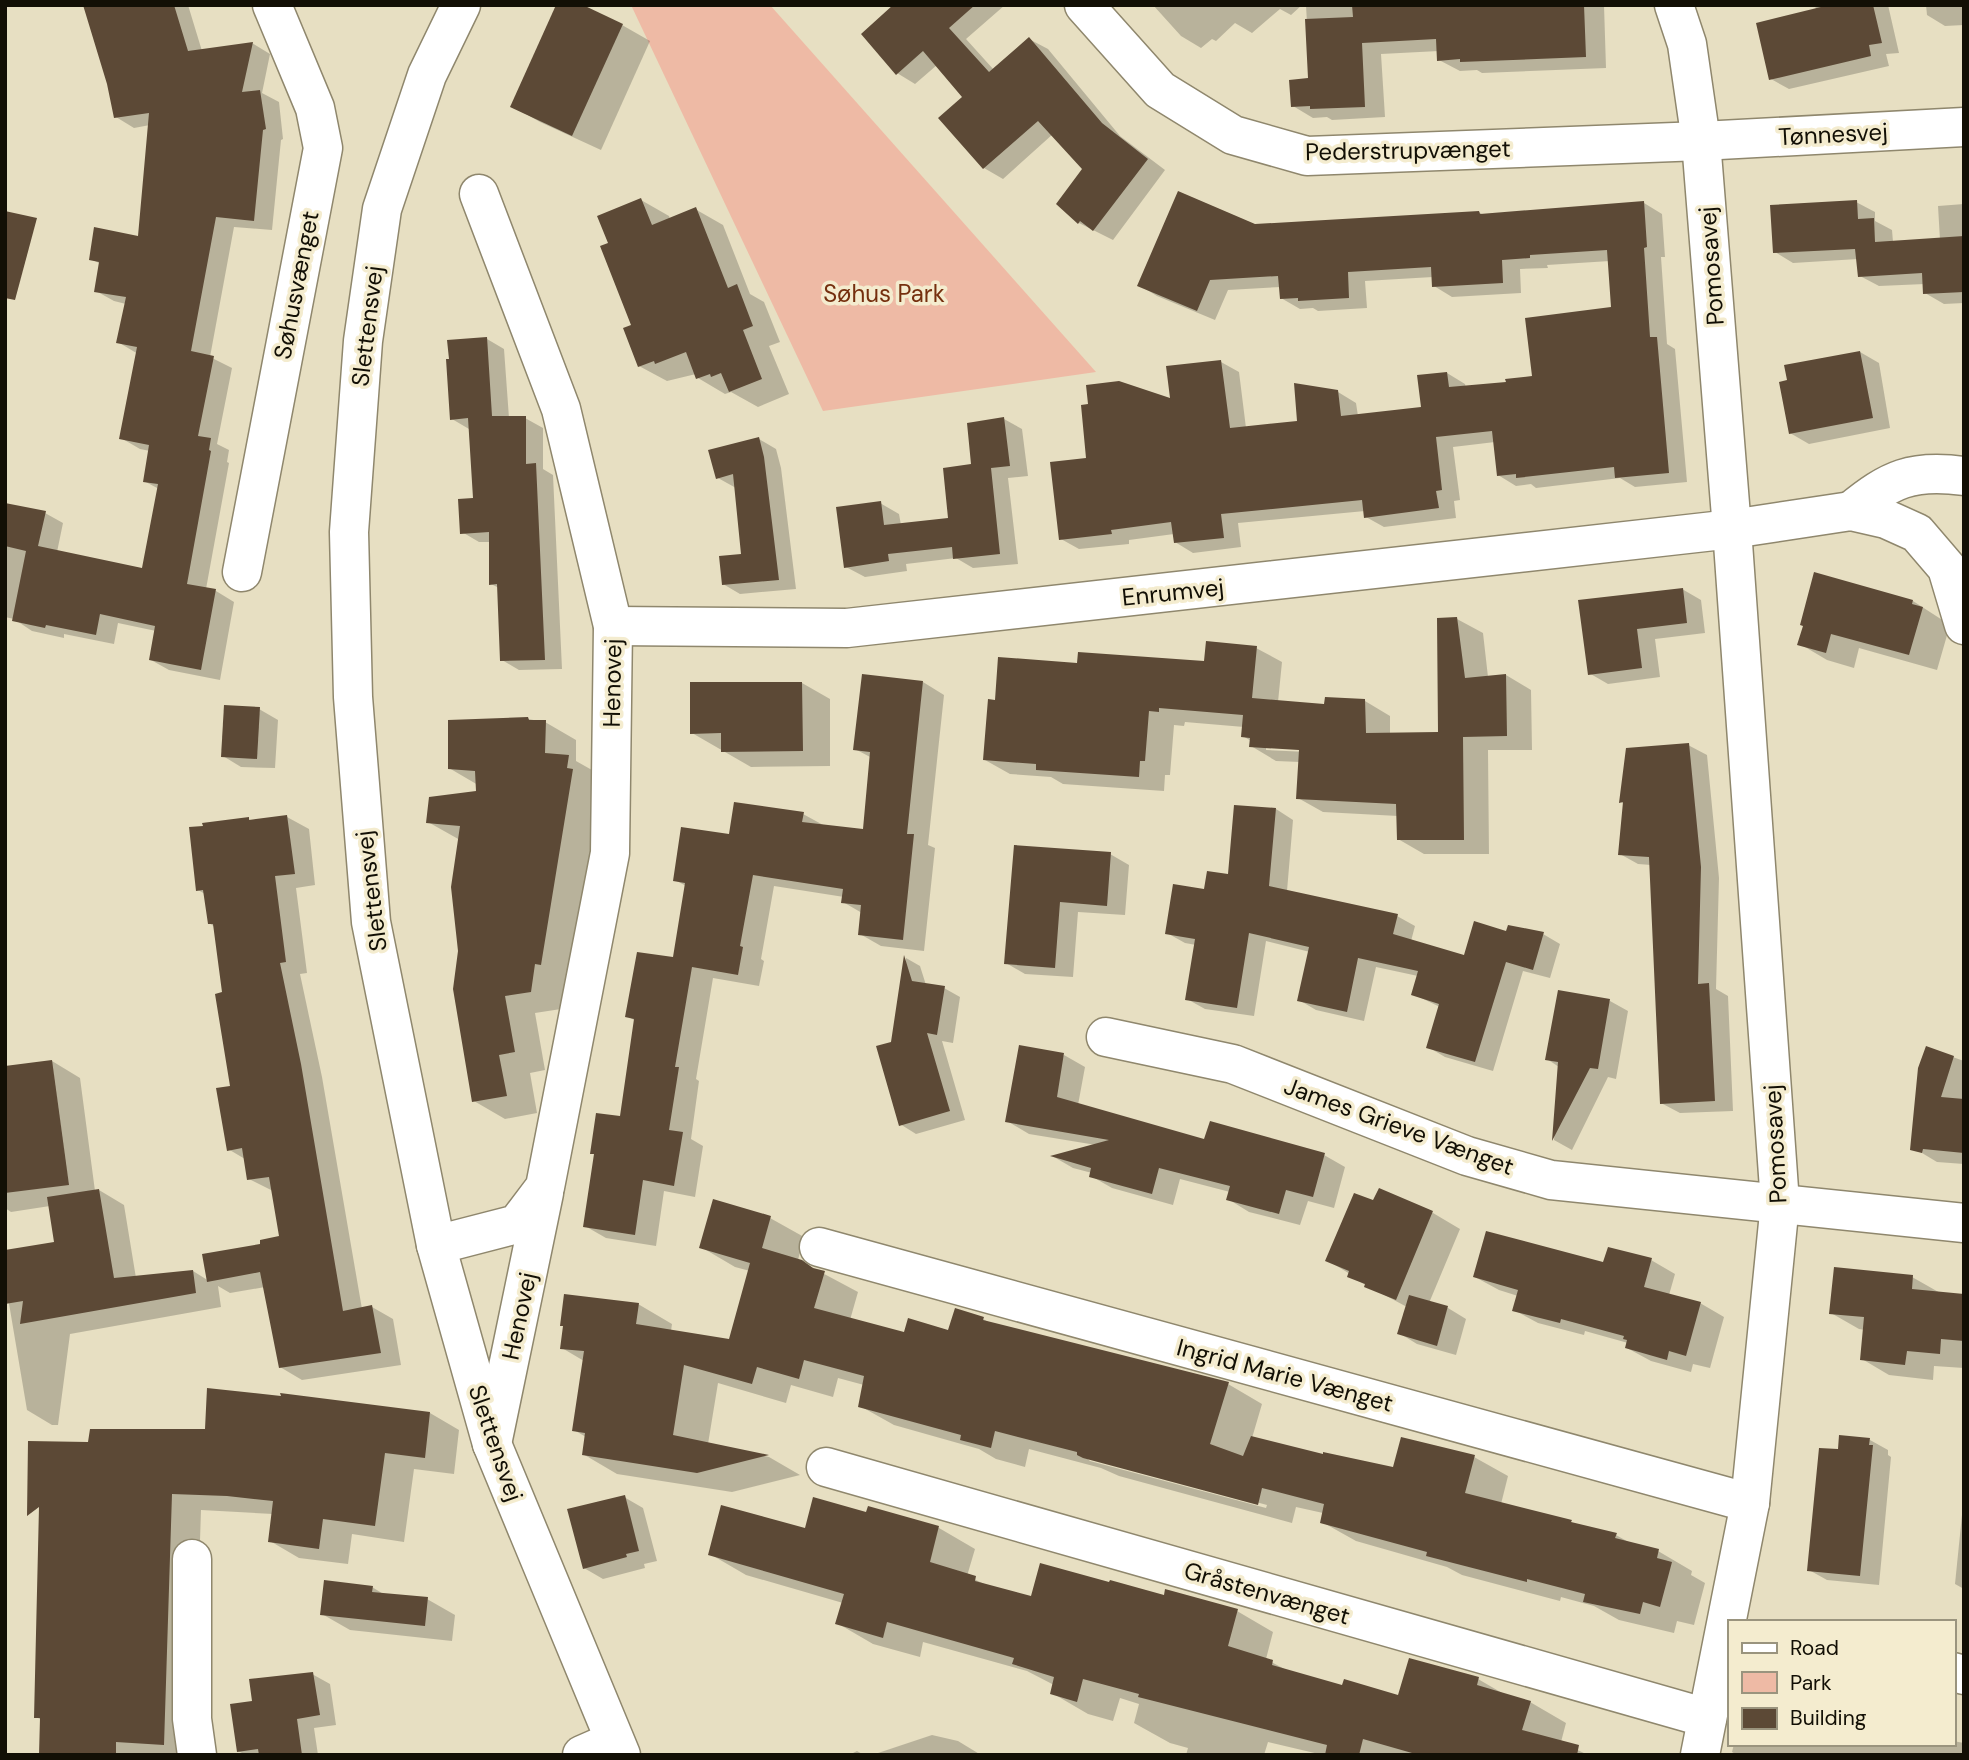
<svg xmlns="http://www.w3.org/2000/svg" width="1969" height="1760" font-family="'DM Sans',sans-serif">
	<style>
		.green { fill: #eebaa5 }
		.shadow { fill: #0003; fill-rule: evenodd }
		.building { fill: #5c4936 }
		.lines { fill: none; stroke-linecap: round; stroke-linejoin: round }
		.minor-casing { stroke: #8f876d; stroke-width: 41 }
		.tertiary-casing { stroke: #8f876d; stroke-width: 41 }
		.minor { stroke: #fff; stroke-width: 38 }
		.tertiary { stroke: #fff; stroke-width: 38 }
		.labels { text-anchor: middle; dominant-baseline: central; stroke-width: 7; stroke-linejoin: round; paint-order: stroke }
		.street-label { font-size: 24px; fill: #120f05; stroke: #f4eccf }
		.park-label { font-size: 24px; fill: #752f0e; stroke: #f4eccf }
	</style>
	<rect width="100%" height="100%" fill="#e7dfc2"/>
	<polygon class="green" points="631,5 770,5 1096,372 823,411"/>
	<g class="shadow">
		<polygon points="85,5 188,5 202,51 252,43 270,54 262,93 279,102 283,139 281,140 272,230 234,227 210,357 232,368 217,444 229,450 227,462 229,463 206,589 216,591 234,602 220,680 169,670 151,660 156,631 118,623 114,644 64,634 64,638 32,631 14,619 5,617 5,504 45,513 63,523 57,552 144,570 159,489 144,481 150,451 140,449 121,438 138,354 118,342 126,304 114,301 96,291 101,264 91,259 140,238 150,125 134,128 116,117 109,84"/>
		<polygon points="893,5 1005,5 966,39 994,70 1029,39 1048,49 1120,136 1165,170 1113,240 1079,223 1058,203 1084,169 1053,134 1003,179 984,168 940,118 964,97 937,65 915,84 897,73"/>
		<polygon points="1153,5 1302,5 1291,15 1280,9 1252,33 1235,23 1216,41 1212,39 1201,48 1181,36"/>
		<polygon points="1306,5 1604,5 1606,68 1482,73 1477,70 1460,71 1439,60 1439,51 1381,54 1385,117 1332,120 1327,117 1313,118 1293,106 1310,80"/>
		<polygon points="1815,5 1888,5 1899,53 1886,54 1889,66 1789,89 1771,79 1816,10"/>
		<polygon points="1926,5 1964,5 1964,25 1945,26 1927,15"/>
		<polygon points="622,25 650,41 601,150 540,122 512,106"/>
		<polygon points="641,200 669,216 670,219 695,209 723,225 750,294 764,302 780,342 769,346 789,394 758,407 731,392 725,394 698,378 696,374 667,381 639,366 633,326 610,244"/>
		<polygon points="1856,202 1875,212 1875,221 1892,230 1893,242 1940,240 1938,206 1964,204 1964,303 1944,304 1925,293 1925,284 1879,286 1860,276 1858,259 1793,263 1775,252"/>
		<polygon points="1644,203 1662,214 1665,257 1661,257 1667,344 1675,349 1687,482 1635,487 1620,478 1536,488 1531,484 1516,486 1498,475 1495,442 1453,447 1460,500 1454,501 1456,518 1384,527 1366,517 1365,511 1238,523 1241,547 1193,553 1175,542 1174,534 1129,540 1129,544 1079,549 1061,539 1088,460 1172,400 1221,362 1239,372 1246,428 1299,423 1338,392 1356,403 1358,416 1423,408 1447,373 1465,384 1466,388 1508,384 1534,377 1613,308 1610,261 1547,265 1548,268 1520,269 1521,293 1452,297 1434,286 1433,277 1365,281 1367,308 1318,311 1313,308 1300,309 1281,298 1281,287 1228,290 1215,320 1157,296 1139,285 1254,226 1479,212 1483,215"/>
		<polygon points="487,339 504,349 509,418 525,418 543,428 543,469 553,475 562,669 519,670 502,660 499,588 491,584 490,542 479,542 462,532 475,499 469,429 452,419"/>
		<polygon points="1860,352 1879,363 1890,428 1809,444 1790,433"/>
		<polygon points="1004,419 1022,429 1028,476 1008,478 1018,564 973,568 956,558 906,564 907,571 865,577 846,567 880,503 899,514 901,525 950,519 973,466"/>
		<polygon points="759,439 776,449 781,468 796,589 740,594 723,584 743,556 736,488 718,478"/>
		<polygon points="1682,589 1701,600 1705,633 1655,639 1660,677 1608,684 1589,673 1580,602"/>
		<polygon points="1913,601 1950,625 1937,670 1859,648 1854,668 1827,660 1800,644"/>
		<path d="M1457,619L1483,633L1488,677L1506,675L1531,690L1532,750H1488L1489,854H1424L1398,839V816L1323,812L1298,798L1300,762L1276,761L1251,746V741L1243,736L1244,727L1185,722L1184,726L1174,725L1170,775H1165L1164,791L1063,784L1051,777L1010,774L985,760L996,702L1079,665L1206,663L1256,648L1282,662L1278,702L1326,706L1365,701L1390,716V734H1440ZM1266,746L1308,749V752L1266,750Z"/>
		<polygon points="923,682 944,695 928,845 935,848 924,951 881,946 860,934 862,913 843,902 844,897 774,886 761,959 764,961 759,986 713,978 696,1079 699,1081 691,1139 703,1146 695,1197 664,1191 656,1246 606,1238 585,1226 621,1118 636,1021 627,1016 674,959 686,886 675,880 731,836 803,814 825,826 864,831 872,758 855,749"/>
		<polygon points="802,683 830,699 830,766 751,767 692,733"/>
		<polygon points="259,709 278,720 275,768 241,767 223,756"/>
		<polygon points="528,719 545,722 576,740 576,761 599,774 603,788 561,1009 535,1013 545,1070 530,1073 537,1113 505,1119 474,1101 460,951 460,840 428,822 478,793 478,785 449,768"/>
		<polygon points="1688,745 1707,755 1719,878 1716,989 1728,996 1733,1111 1680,1113 1661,1103 1651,865 1638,864 1620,854 1624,804 1621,802"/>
		<polygon points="1276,809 1293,820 1287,891 1397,916 1415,926 1411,941 1465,957 1507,933 1543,934 1560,944 1550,978 1523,971 1493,1071 1445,1057 1428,1047 1440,1007 1413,994 1418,976 1376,967 1364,1021 1316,1010 1299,1000 1310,952 1266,941 1254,1016 1205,1009 1187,999 1196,945 1185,943 1167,933 1206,891 1229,876"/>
		<polygon points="287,817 309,829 315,885 296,888 307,973 300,974 322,1077 362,1309 372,1307 393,1319 401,1365 302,1380 280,1367 265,1287 230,1293 218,1286 221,1307 70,1334 58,1425 52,1425 27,1410 5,1280 56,1243 50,1206 11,1212 5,1208 5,1068 52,1061 80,1078 95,1191 99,1190 124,1205 136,1278 193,1271 209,1281 263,1245 281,1237 273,1191 249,1179 245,1159 228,1149 232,1088 224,994 215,927 209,923 205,894 198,890 248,819 253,821"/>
		<polygon points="1015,847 1110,854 1129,865 1125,915 1078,912 1073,977 1025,974 1006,963"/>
		<polygon points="906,958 920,966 926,985 944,988 960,997 953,1043 942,1041 965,1120 916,1134 900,1124 892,1043"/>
		<polygon points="1610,1001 1628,1011 1616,1079 1608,1077 1572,1150 1554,1140 1559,1067 1547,1059"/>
		<polygon points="1927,1048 1964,1061 1964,1164 1937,1162 1912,1147"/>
		<polygon points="1064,1055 1085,1067 1078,1105 1206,1141 1324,1155 1345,1167 1334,1208 1308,1201 1300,1225 1249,1212 1228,1199 1230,1192 1180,1179 1173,1205 1112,1188 1091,1176 1092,1173 1073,1168 1054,1157 1096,1145 1029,1134 1007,1121"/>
		<polygon points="1380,1190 1433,1213 1460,1229 1429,1303 1448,1308 1466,1319 1456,1355 1417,1344 1399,1333 1407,1307 1349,1276 1350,1274 1327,1260 1374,1203"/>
		<path d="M770,1218L804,1237L798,1260L858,1292L850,1320L905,1334L950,1332L983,1319L992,1324L1228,1384L1262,1404L1252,1438L1324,1456L1394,1469L1474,1457L1508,1476L1501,1504L1616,1535L1632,1544L1658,1551L1692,1571L1691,1575L1705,1583L1694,1625L1677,1621L1674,1633L1619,1620L1594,1606L1561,1597L1560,1601L1462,1575L1447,1567L1356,1541L1322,1522L1323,1513L1296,1507L1292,1523L1119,1476L1101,1468L1029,1449L1025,1467L996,1459L979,1449L894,1425L860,1406L864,1385L838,1378L833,1397L791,1385L786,1403L718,1383L708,1444L769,1457L800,1475L732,1492L617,1474L583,1454L586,1437L574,1430L584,1361L562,1348L638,1304L672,1324L671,1331L731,1341L750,1271L735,1267L701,1247ZM1085,1456L1267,1505L1266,1508L1090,1461Z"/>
		<polygon points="1651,1260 1675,1274 1669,1295 1700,1303 1724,1317 1710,1368 1693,1364 1691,1372 1651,1361 1627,1348 1628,1343 1585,1331 1584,1335 1538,1323 1514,1310 1518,1296 1499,1290 1475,1277"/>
		<polygon points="1912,1277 1942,1294 1964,1296 1964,1368 1934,1366 1933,1380 1889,1375 1862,1359 1865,1330 1859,1329 1831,1313"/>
		<polygon points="430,1413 459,1430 454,1474 414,1469 404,1542 352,1534 348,1564 299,1558 270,1541 273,1514 201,1510 193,1755 40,1755 42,1720 36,1717 206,1430"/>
		<polygon points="1870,1440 1888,1450 1888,1455 1891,1457 1879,1585 1827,1580 1809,1570 1840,1451"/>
		<polygon points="1964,1495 1964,1589 1955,1584"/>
		<polygon points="624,1497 643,1508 657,1561 644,1564 645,1568 603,1579 584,1568"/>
		<polygon points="869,1508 939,1528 975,1549 967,1576 991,1587 1032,1599 1165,1597 1237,1611 1273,1632 1266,1659 1290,1672 1344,1687 1399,1698 1478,1679 1509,1697 1530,1702 1566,1723 1561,1742 1588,1755 1323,1755 1268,1742 1264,1755 1186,1755 1188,1748 1170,1743 1134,1723 1139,1704 1120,1698 1113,1721 1088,1714 1052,1693 1054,1685 1027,1671 923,1642 920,1657 873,1644 837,1623 843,1603 746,1575 710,1554 867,1514"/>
		<polygon points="372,1587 385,1595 427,1599 455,1615 452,1641 350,1630 322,1614"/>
		<polygon points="312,1674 330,1684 336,1725 314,1728 318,1755 246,1755 238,1751 254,1702"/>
		<polygon points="932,1735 958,1741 981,1755 872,1755"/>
		<polygon points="1953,1741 1964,1743 1964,1755 1737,1755 1732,1752 1734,1744 1953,1744"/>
		<polygon points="857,1751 864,1755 849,1755"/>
	</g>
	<g class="building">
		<polygon points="83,5 174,5 188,51 253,42 242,92 260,90 266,129 263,130 254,221 216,217 191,351 214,356 198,436 211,438 209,450 211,451 187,584 216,589 201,670 149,660 155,626 100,614 96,635 46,625 45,628 12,621 26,551 5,546 5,503 46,511 38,546 142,568 158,484 143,482 149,445 119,439 137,347 116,343 126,297 94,292 99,262 89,260 94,227 138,236 149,113 114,118 107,84"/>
		<polygon points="556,5 583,5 623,24 572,136 510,107"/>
		<polygon points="893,5 975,5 949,28 989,72 1029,37 1102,123 1148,159 1093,231 1080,221 1078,224 1056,204 1082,169 1038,121 983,169 938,118 962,97 923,51 896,75 861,34"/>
		<polygon points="1352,5 1584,5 1586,57 1460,62 1460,59 1437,61 1436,39 1362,43 1365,107 1310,109 1310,106 1291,107 1289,80 1308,78 1305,19 1353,17"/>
		<polygon points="1829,5 1873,5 1882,43 1869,45 1871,56 1769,80 1756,23"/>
		<polygon points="1178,191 1255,224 1479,211 1480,214 1644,201 1647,247 1644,248 1650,337 1657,337 1669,473 1615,478 1614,467 1516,478 1516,474 1497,476 1492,431 1436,437 1442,490 1436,491 1439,508 1364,518 1362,500 1221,514 1224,538 1174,543 1171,522 1111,530 1112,534 1059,540 1050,462 1086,458 1081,405 1088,404 1086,385 1119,381 1170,398 1166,366 1221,360 1230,428 1297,421 1294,383 1338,390 1341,416 1421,407 1417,375 1447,372 1449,387 1506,382 1505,379 1532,376 1525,318 1611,307 1607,250 1530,255 1530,258 1502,260 1503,283 1432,287 1431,267 1348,272 1349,298 1298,301 1298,298 1280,299 1278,276 1210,280 1197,311 1137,286"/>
		<polygon points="641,198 652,225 696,207 728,288 737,284 753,326 743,330 762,379 729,392 721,373 711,377 710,374 696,379 686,352 655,364 654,361 638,367 623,328 631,325 600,246 608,243 597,216"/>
		<polygon points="1857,200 1858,219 1874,218 1875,242 1964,236 1964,292 1923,294 1922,273 1858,277 1855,249 1773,253 1770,205"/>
		<polygon points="5,211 37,218 15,300 5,298"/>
		<polygon points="487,337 492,416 526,416 526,464 536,463 545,660 500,661 497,584 489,585 489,532 460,534 458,499 473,498 468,418 450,420 446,359 449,359 447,340"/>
		<polygon points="1860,351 1873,418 1789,434 1779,382 1787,380 1784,365"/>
		<polygon points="1004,417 1010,466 991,468 1000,554 953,559 952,547 888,554 889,561 844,568 836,507 881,501 884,525 948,518 943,468 971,464 967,423"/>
		<polygon points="759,437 764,457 779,580 722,585 719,556 741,554 733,474 716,479 708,450"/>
		<polygon points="1814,572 1913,600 1912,604 1923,607 1909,655 1831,634 1826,653 1797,645 1803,626 1800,625"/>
		<polygon points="1683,588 1687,623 1637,629 1642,668 1588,675 1578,600"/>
		<polygon points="1457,617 1465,678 1506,674 1507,736 1463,737 1464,840 1397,840 1396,804 1296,799 1299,750 1249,747 1250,738 1241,737 1243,715 1159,708 1159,712 1149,711 1145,761 1140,761 1139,777 1036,770 1036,764 983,760 988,699 995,700 998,657 1077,663 1078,652 1204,661 1206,641 1257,646 1252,698 1324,704 1325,697 1365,699 1366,733 1438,732 1437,618"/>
		<polygon points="862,674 923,681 907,834 914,834 903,940 858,935 861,905 841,903 843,889 753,875 740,946 743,947 738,975 692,967 675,1067 679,1067 669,1130 683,1132 674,1186 643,1180 635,1235 583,1227 594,1154 590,1154 596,1113 620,1116 634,1019 625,1017 637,952 673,957 685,883 673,881 681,827 729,834 734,802 804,812 802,822 863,829 870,752 853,750"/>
		<polygon points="690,682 802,682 803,751 721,752 721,733 690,734"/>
		<polygon points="224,705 260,707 257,759 221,757"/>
		<polygon points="528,717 529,720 546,720 545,753 569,755 567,768 573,769 541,965 535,964 531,992 505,996 515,1052 499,1055 507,1096 472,1102 453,989 458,951 451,887 460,826 426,823 429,797 476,791 475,771 448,769 448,720"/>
		<polygon points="1689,743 1701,867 1698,984 1709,983 1715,1101 1660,1104 1649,857 1618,855 1623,802 1619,803 1626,748"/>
		<polygon points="1234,805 1276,808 1269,886 1398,914 1393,934 1464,955 1474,921 1506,931 1508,925 1544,932 1533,970 1506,962 1475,1062 1426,1048 1439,1004 1411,995 1418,971 1358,958 1347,1012 1297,1001 1309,947 1249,933 1237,1008 1185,1000 1195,939 1165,934 1173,884 1204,889 1207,871 1228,874"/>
		<polygon points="287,815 295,874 275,876 286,962 280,963 301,1064 343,1311 372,1305 381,1353 279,1368 260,1272 207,1282 202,1254 260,1244 260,1240 279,1236 269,1177 247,1180 242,1148 227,1151 216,1088 230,1086 215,994 222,992 213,924 208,924 203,890 196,891 189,827 203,826 202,823 249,817 249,820"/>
		<polygon points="1014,845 1111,852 1107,906 1060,902 1055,968 1004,964"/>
		<polygon points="904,955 912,981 945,986 937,1035 927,1033 950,1111 899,1126 876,1046 891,1042"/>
		<polygon points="1558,990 1610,999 1598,1069 1590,1068 1552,1141 1558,1062 1545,1060"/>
		<polygon points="1019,1045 1064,1053 1057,1097 1204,1139 1210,1121 1325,1153 1313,1197 1286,1190 1279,1214 1226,1200 1230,1186 1159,1168 1152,1194 1089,1177 1091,1168 1050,1156 1109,1140 1005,1122"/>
		<polygon points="1926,1046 1954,1056 1941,1097 1964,1099 1964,1153 1923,1149 1922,1153 1910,1150 1918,1068"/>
		<polygon points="52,1060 69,1185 5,1193 5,1066"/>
		<polygon points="1379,1188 1433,1211 1396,1300 1364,1287 1365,1284 1347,1277 1349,1271 1325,1261 1354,1193 1373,1200"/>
		<polygon points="99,1189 114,1278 193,1270 196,1293 20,1324 23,1301 5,1304 5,1250 54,1242 47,1197"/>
		<polygon points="713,1199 771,1216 762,1248 802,1260 813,1268 825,1271 814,1308 904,1332 908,1318 948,1330 955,1308 984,1317 983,1320 1229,1382 1210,1444 1243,1456 1251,1436 1323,1454 1323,1452 1393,1467 1401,1437 1475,1455 1465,1493 1572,1520 1571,1522 1617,1533 1615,1538 1659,1549 1657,1558 1672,1562 1660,1607 1643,1602 1640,1614 1583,1602 1585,1594 1527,1579 1527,1582 1426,1556 1427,1552 1320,1523 1324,1504 1262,1488 1258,1505 1083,1458 1077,1455 1077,1452 995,1431 991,1448 960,1440 961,1435 858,1407 864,1376 804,1360 799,1379 757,1367 752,1384 684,1365 673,1435 769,1455 697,1473 582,1455 585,1433 572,1431 584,1351 560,1349 563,1326 560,1326 564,1294 639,1303 636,1324 729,1339 750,1263 699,1248"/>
		<polygon points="1486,1231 1603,1262 1608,1247 1652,1258 1644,1287 1701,1302 1686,1356 1669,1351 1667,1360 1625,1348 1627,1340 1623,1339 1624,1336 1561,1319 1560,1323 1512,1311 1518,1290 1473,1277"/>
		<polygon points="1834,1267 1913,1275 1912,1289 1964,1294 1964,1341 1941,1339 1940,1354 1907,1351 1905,1365 1860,1360 1864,1317 1829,1314"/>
		<polygon points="1409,1295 1448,1306 1437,1346 1397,1334"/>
		<polygon points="207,1388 281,1396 280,1393 430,1412 425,1458 385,1453 375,1526 323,1519 319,1549 268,1542 273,1501 227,1496 172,1494 164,1745 116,1742 116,1755 39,1755 40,1718 34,1718 39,1507 27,1516 28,1441 88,1442 90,1429 205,1429"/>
		<polygon points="1839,1435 1870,1438 1869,1445 1873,1445 1860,1576 1807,1571 1819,1448 1838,1449"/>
		<polygon points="625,1495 639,1551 626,1554 627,1557 583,1569 567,1509"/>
		<polygon points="813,1497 866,1512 868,1506 939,1526 930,1562 976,1576 975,1581 1031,1596 1040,1563 1109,1582 1110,1580 1164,1595 1165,1589 1238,1609 1228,1646 1273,1660 1272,1665 1342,1685 1344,1679 1398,1695 1409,1658 1479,1677 1477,1685 1531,1701 1522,1730 1579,1745 1577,1755 1419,1755 1363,1739 1359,1755 1325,1755 1327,1745 1138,1697 1139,1694 1083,1679 1077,1702 1050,1694 1054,1677 1012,1664 1014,1658 887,1622 883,1638 835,1624 844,1594 708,1555 721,1505 805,1528"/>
		<polygon points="324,1580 373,1586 372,1592 428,1597 425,1626 320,1615"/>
		<polygon points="313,1672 320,1715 297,1719 302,1755 259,1755 258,1749 237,1752 230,1704 252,1701 249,1679"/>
	</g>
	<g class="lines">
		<defs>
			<g id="minor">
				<polyline points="1084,5 1160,90 1233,135 1307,156 1701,141 1964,127"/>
				<polyline points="1674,5 1687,44 1701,141 1732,529 1780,1203 1750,1503 1700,1755"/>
				<path d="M1851,511C1890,479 1912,469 1964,476"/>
				<polyline points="242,572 323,148 315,108 272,5"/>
				<polyline points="613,626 847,628 1732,529 1851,511 1886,519 1917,533 1947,568 1964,625"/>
				<polyline points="1106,1037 1233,1064 1467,1156 1551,1180 1964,1223"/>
				<polyline points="436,1245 517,1224 545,1187 610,853 613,626 561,409 479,194"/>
				<polyline points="819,1247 1750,1503"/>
				<polyline points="492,1444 544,1193"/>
				<polyline points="826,1467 1707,1718"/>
				<polyline points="192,1559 192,1719 197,1755"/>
				<polyline points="1953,1672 1964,1675"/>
				<polyline points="582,1755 614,1741"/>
			</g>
			<polyline id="tertiary" points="461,5 427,75 382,209 363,341 349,532 353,697 371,922 436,1245 492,1444 621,1755"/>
		</defs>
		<use href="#minor" class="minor-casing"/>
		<use href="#tertiary" class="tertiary-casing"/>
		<use href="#minor" class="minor"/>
		<use href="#tertiary" class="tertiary"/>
	</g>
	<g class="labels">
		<g class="street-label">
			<text transform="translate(1833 134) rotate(-3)">Tønnesvej</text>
			<text transform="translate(1408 150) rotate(-1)">Pederstrupvænget</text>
			<text transform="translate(1711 266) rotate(-94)">Pomosavej</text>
			<text transform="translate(296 285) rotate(-79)">Søhusvænget</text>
			<text transform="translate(367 326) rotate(-83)">Slettensvej</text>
			<text transform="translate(1173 592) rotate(-6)">Enrumvej</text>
			<text transform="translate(612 683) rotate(-89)">Henovej</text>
			<text transform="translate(371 891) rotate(-97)">Slettensvej</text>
			<text transform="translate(1399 1126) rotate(20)">James Grieve Vænget</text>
			<text transform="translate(1775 1144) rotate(-93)">Pomosavej</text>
			<text transform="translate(519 1316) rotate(-78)">Henovej</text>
			<text transform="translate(1285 1375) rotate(15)">Ingrid Marie Vænget</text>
			<text transform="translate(496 1443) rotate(71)">Slettensvej</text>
			<text transform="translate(1267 1593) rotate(16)">Gråstenvænget</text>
		</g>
		<g class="park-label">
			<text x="884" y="293">Søhus Park</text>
		</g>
	</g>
	<rect width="1969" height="1760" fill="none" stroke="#120f05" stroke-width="14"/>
	<rect x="1728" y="1620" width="228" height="126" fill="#f4eccf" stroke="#9a947e" stroke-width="2"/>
	<rect x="1742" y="1643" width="35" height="10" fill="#ffffff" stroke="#9a947e" stroke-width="2"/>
	<text x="1790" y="1655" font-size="21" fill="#120f05">Road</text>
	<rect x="1742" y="1672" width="35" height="21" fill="#eebaa5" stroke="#9a947e" stroke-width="2"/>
	<text x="1790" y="1690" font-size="21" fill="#120f05">Park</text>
	<rect x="1742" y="1708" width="35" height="21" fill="#5c4936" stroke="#9a947e" stroke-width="2"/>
	<text x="1790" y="1725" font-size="21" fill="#120f05">Building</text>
</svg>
